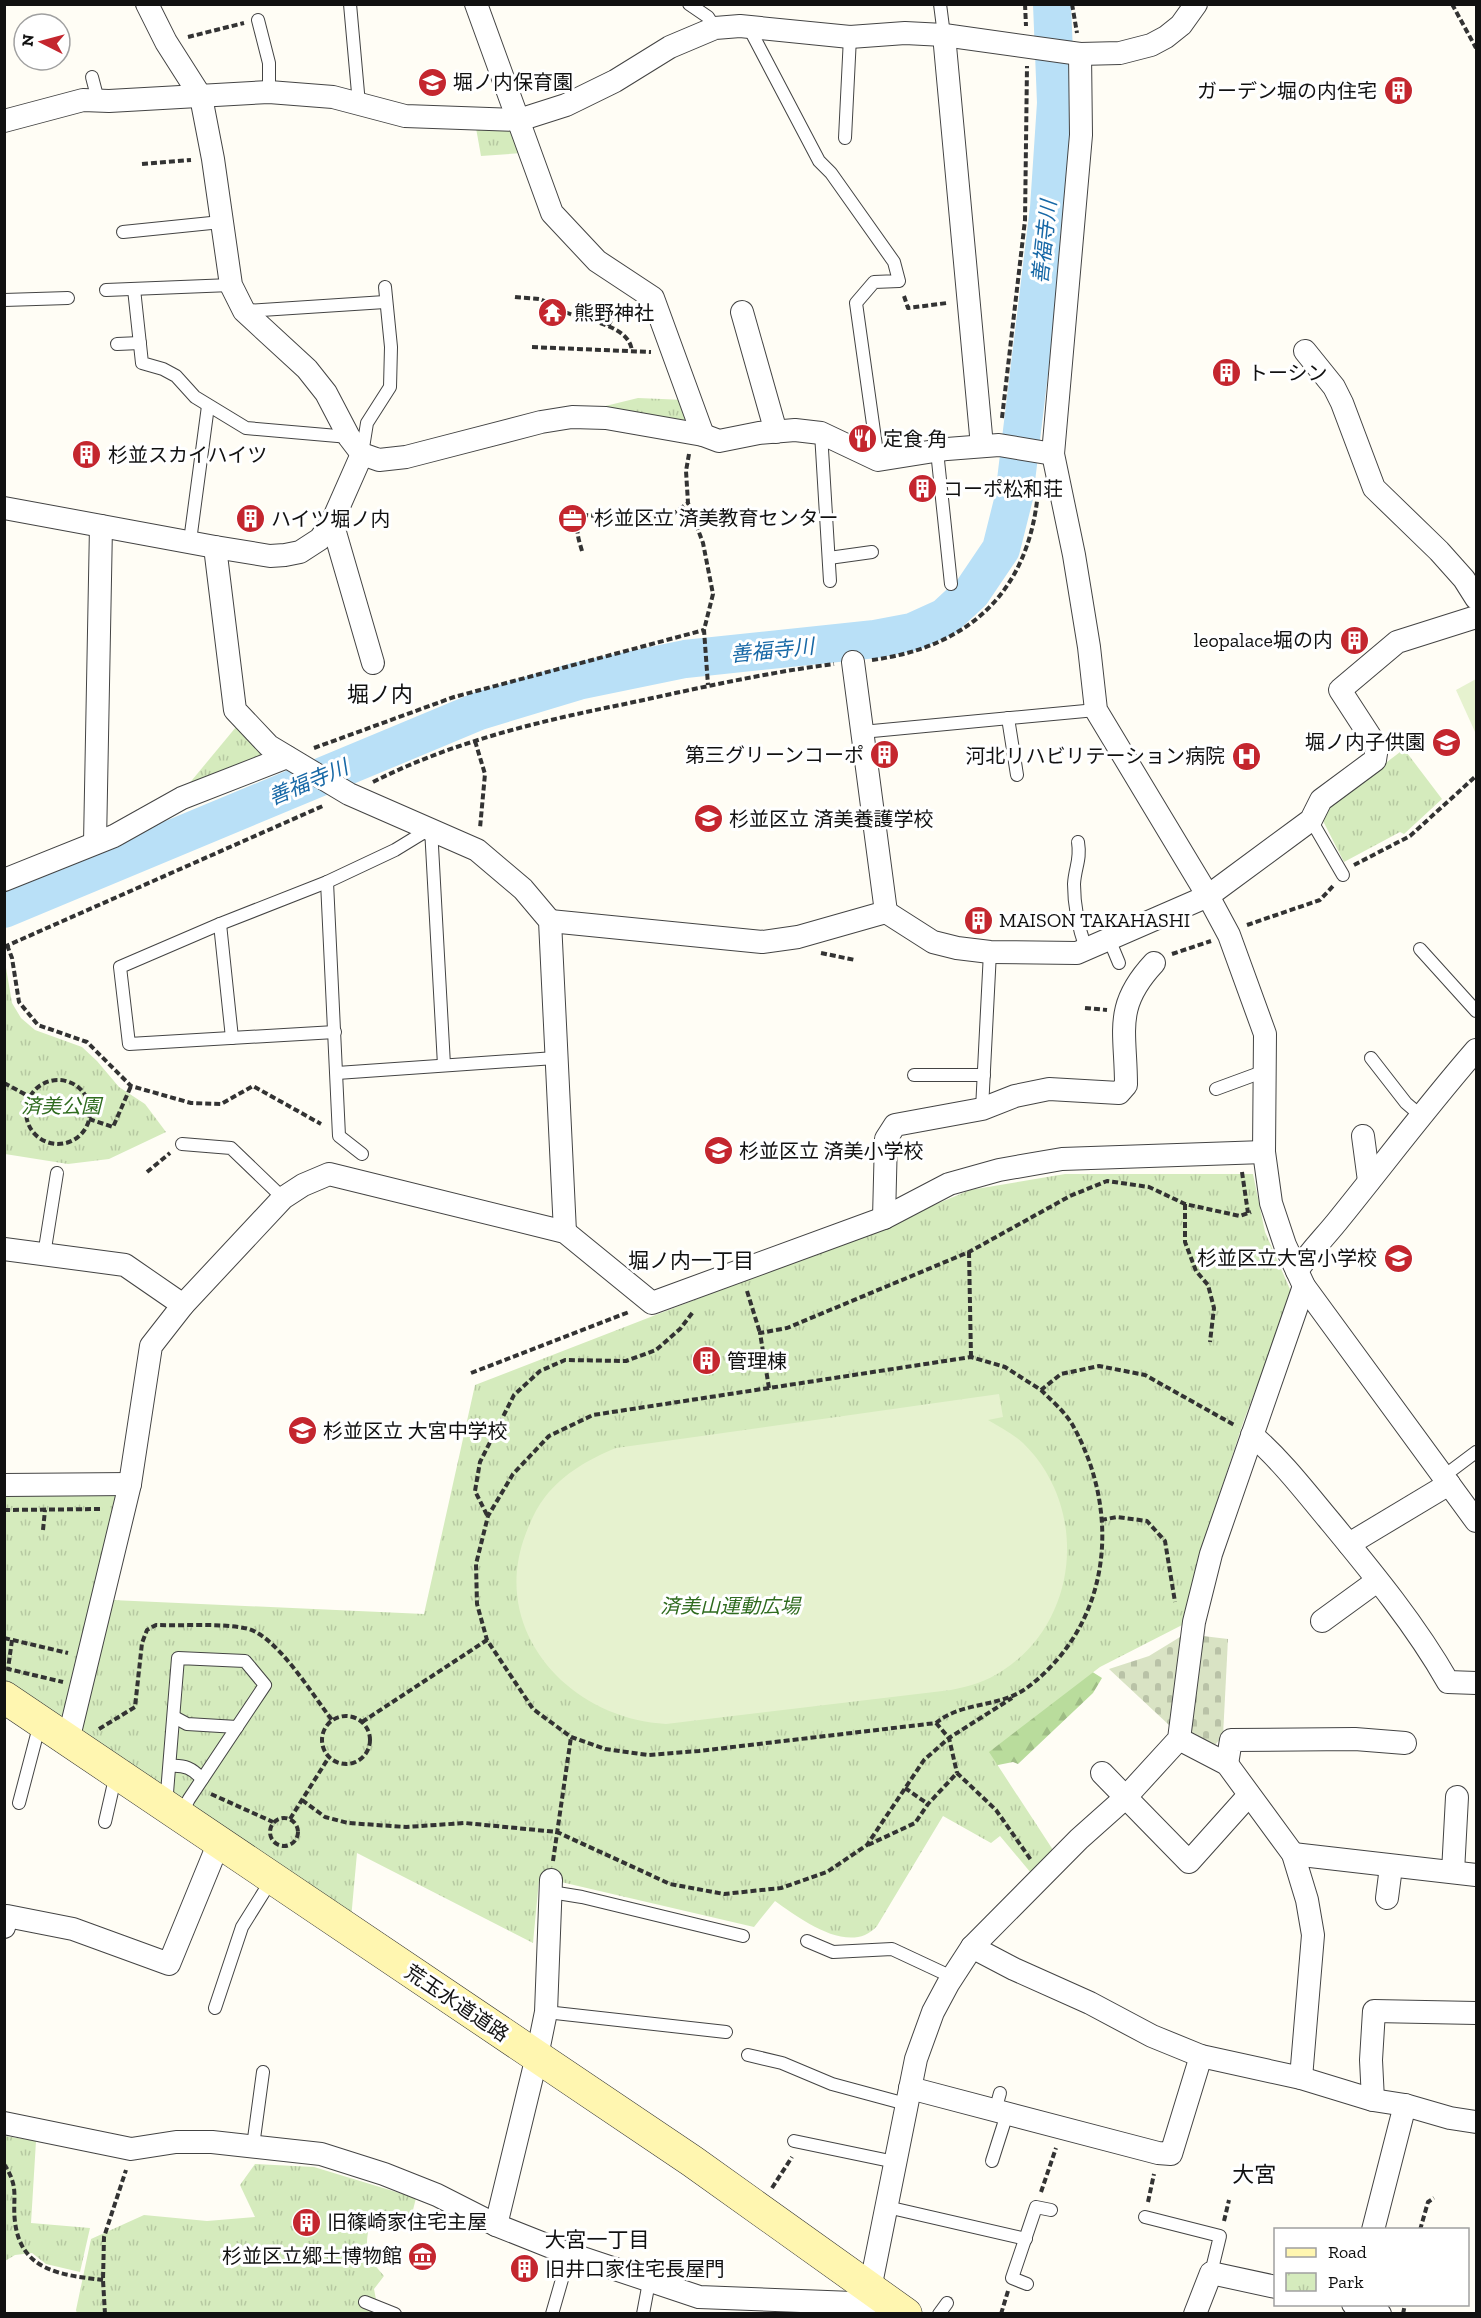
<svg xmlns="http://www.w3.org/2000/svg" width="1481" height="2318" font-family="'Zilla Slab','Noto Sans JP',serif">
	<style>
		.forest { fill: url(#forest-firs) }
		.cemetery { fill: url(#cemetery-stones) }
		.park { fill: url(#park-tufts) }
		.pitch { fill: #e6f2cf }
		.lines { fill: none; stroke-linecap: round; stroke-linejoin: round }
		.river { stroke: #b9e0f7; stroke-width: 38 }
		.service-casing { stroke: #444; stroke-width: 14 }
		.minor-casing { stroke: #444; stroke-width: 24 }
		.secondary-casing { stroke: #333; stroke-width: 33 }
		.path { stroke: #333; stroke-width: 4; stroke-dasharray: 6 3; stroke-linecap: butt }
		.service { stroke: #fff; stroke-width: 12 }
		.minor { stroke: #fff; stroke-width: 22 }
		.secondary { stroke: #fff6b0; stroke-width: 32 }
		.labels { text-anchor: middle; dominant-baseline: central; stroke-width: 6; stroke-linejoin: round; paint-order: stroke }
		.poi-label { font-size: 20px; fill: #111; stroke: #fff; text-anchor: start }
		.park-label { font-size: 20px; font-style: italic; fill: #2f6b1f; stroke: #fff }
		.street-label { font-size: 20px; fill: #111; stroke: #fff }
		.water-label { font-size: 21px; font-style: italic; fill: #1768a6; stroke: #fff }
		.neighbourhood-label { font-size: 21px; fill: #111; stroke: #fff }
		.quarter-label { font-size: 22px; fill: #111; stroke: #fff }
	</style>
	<defs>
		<pattern id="forest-firs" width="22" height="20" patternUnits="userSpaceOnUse" patternTransform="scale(1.5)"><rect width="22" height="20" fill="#b9dc9c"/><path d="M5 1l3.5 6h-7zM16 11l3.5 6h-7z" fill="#9ebc85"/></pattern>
		<pattern id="cemetery-stones" width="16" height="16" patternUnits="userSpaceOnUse" patternTransform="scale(1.5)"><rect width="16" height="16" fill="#d9e3c4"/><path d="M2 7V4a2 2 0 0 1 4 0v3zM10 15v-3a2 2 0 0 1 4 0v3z" fill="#b9c2a7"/></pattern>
		<pattern id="park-tufts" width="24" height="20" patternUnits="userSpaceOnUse" patternTransform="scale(1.5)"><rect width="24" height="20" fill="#d5ebbd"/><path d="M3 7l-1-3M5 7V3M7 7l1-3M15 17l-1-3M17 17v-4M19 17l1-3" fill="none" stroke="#b6c8a1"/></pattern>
	</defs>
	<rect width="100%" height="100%" fill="#fffdf5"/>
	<polygon class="forest" points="1080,1664 1102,1678 1093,1693 1018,1764 1013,1762 973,1770 903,1764"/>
	<g class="cemetery">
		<polygon points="1185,1634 1169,1725 1109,1669 1149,1656"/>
		<polygon points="1203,1636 1228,1639 1223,1736 1212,1748 1187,1731"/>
	</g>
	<g class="park">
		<polygon points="476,128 515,130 522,153 481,156"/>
		<polygon points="638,398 685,400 695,427 585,411"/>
		<polygon points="236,727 269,757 183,791"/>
		<polygon points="1404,749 1442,799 1404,834 1400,832 1344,862 1322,819 1328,807"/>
		<polygon points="5,962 12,1003 21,1018 35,1030 82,1047 97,1061 119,1087 145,1104 166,1132 109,1159 68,1164 5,1154"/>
		<path d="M1065,1174H1253L1265,1232L1292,1294L1244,1420L1201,1550L1188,1622L1100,1667L989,1752L1055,1853L1031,1873L1000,1836L991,1843L943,1816L877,1926C850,1957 799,1918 775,1901L754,1927L561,1882L539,1880L533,1943L357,1853L351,1919L79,1730L112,1600L424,1614L475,1385L862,1235L970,1190Z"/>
		<polygon points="5,1490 119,1490 63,1719 5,1680"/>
		<polygon points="5,2136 36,2141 31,2223 90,2228 80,2272 46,2264 32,2253 15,2255 5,2261"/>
		<path d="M255,2164L314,2167L416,2198L410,2222L371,2219C364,2247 365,2255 384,2276L374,2289L378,2310L377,2313L77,2314L76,2310L91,2239L144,2215L207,2221L255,2217L240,2185Z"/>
	</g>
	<g class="pitch">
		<polygon points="1476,679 1476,734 1456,690"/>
		<path d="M999,1394L1003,1417L988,1420C1000,1427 1013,1434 1023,1443C1089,1507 1080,1621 1002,1671C986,1682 969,1686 951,1690L666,1724C569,1719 488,1630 526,1533C531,1520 537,1507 545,1497C564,1473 589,1459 616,1448Z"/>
	</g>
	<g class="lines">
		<polyline class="river" points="4,909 479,711 578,681 685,659 875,639 912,632 945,617 972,592 1001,549 1014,497 1049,208 1056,103 1052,4"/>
		<defs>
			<g id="service">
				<polyline points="350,4 359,104"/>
				<polyline points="689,4 708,17 715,28"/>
				<polyline points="940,4 944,35"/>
				<polyline points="258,20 269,63 269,92"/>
				<polyline points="748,26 819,161 831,173 894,262 899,281 874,282 856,303 878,460"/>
				<polyline points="92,77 98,100"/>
				<polyline points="845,138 850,37"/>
				<polyline points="123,232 221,222"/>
				<polyline points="134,289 142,363 163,369 176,376 195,397 246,428 349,437"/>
				<polyline points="106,290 231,285"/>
				<polyline points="4,300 68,298"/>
				<polyline points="245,311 385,302"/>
				<polyline points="117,344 140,343"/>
				<polyline points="821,433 830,581"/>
				<polyline points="937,451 951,584"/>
				<polyline points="362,454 367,423 390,387 391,347 385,287"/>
				<polyline points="190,541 208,406"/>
				<polyline points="829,558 872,552"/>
				<polyline points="1008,718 1017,775"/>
				<polyline points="862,732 1096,710"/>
				<polyline points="1311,820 1343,875"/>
				<path d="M1078,842C1081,860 1075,867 1074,884C1074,905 1079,929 1086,949"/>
				<polyline points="327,882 339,1136 362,1154"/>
				<polyline points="220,924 232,1038"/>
				<polyline points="1109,939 1119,963"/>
				<polyline points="1420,949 1476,1011"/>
				<polyline points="335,1032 129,1044 120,967 220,924 327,882 395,850 431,828 444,1065"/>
				<polyline points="1371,1058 1406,1103 1420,1115"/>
				<polyline points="337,1073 555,1058"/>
				<polyline points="914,1075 984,1075"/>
				<polyline points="1216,1089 1265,1071"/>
				<polyline points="982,1109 990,952"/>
				<polyline points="182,1144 231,1148 283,1198"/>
				<polyline points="44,1255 57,1173"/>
				<polyline points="1444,1476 1476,1452"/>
				<polyline points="174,1717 187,1724 237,1727"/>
				<path d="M170,1766C185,1765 192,1768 202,1779"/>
				<polyline points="19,1803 40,1723"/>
				<polyline points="166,1805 178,1658 245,1661 265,1685 189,1799 181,1814"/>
				<polyline points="105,1822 116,1774"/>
				<polyline points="551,1892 582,1897 743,1936"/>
				<polyline points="807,1941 833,1952 892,1949 952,1977"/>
				<polyline points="215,2008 242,1927 272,1879"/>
				<polyline points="546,2012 726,2032"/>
				<polyline points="748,2055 782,2063 832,2084 906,2104"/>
				<polyline points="995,2111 1000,2093"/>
				<polyline points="794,2141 895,2162"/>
				<polyline points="253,2146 263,2072"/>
				<polyline points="992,2161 1007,2114"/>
				<polyline points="887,2207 1026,2239"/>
				<polyline points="1145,2217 1220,2236 1211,2273"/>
				<polyline points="1027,2284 1012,2278 1036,2207 1051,2210"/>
				<polyline points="365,2302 395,2314"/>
				<polyline points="552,2314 565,2269 564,2252"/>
				<polyline points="643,2314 649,2282"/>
				<polyline points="939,2314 947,2303"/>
			</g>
			<g id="minor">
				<polyline points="147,4 166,42 201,97 213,159 231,285 244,311 307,369 326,393 349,437 362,454 379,460 406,457 541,422 572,417 606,418 703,435 719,441 759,433 795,430 821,433 878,460 947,449 999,445 1053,454"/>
				<polyline points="476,4 552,213 597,261 653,298 703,435"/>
				<polyline points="944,35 982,446"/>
				<polyline points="1080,54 1081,135 1053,454 1074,555 1089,647 1096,710 1208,896 1229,935 1265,1034 1264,1152 1271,1203 1285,1245 1304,1286 1476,1521"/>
				<polyline points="4,121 83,100 109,101 269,92 333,97 405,116 519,120 566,105 615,81 670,47 715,28 740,26 850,37 905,33 944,35 1080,54 1120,53 1151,45 1166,37 1181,25 1196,4"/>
				<polyline points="742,312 776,432"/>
				<polyline points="1305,351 1334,387 1342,403 1374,488 1439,551 1464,579 1476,598"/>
				<polyline points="4,508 215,547 270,556 285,555 300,552 320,539 332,522 362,454"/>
				<polyline points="332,522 373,663"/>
				<polyline points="215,547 235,710 269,746 349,794 477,850 523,889 550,921 565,1232"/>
				<polyline points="853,662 886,912"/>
				<polyline points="95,843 101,526"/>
				<polyline points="4,880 114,836 182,798 287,757"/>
				<polyline points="550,921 762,942 798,937 886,912 933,942 957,948 990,952 1077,953 1208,896 1311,820 1321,800 1375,760 1377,747 1340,690 1397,642 1476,617"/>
				<polyline points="1363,1136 1369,1181"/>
				<path d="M884,1218L886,1139L895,1125L982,1109L1015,1096L1049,1089L1119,1093L1126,1085C1126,1031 1113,1007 1154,963"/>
				<polyline points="4,1249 125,1265 183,1305"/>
				<path d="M1297,1271C1310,1251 1326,1236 1340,1218C1386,1161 1429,1104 1476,1050"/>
				<path d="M1252,1435C1281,1460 1304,1490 1329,1520C1371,1571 1415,1624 1448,1682L1476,1683"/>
				<polyline points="4,1485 130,1484"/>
				<polyline points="1349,1544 1449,1484"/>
				<polyline points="1322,1621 1377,1581"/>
				<polyline points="1179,1739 1227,1764 1293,1854 1307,1900 1313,1935 1301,2078"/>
				<polyline points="68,1741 130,1484 151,1346 183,1305 283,1198 303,1185 329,1174 565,1232 652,1303 884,1218 949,1184 999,1170 1062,1159 1264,1152"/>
				<polyline points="1227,1764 1231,1740 1355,1739 1405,1743"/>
				<polyline points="1102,1773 1189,1862 1249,1795"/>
				<polyline points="1293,1854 1476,1875"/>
				<polyline points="1453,1872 1457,1797"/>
				<polyline points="1387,1898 1391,1867"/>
				<polyline points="4,1927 7,1916 73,1929 169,1964 219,1842"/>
				<polyline points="972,1947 1014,1969 1090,2003 1152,2036 1201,2056 1301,2078 1373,2100 1405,2105 1450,2118 1476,2122"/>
				<polyline points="910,2088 1158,2153 1171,2154 1201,2056"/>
				<polyline points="1373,2100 1371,2060 1374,2011 1476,2013"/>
				<polyline points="4,2123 131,2149 176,2142 212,2142 321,2154 384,2174 437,2195 496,2225 564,2252 699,2297 853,2303 870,2289"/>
				<polyline points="496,2225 537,2056 546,2012 551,1880"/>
				<polyline points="1373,2230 1405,2105"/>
				<polyline points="1353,2304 1380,2314"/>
				<polyline points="864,2314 870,2289 916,2059 933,2012 948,1984 972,1947 1079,1839 1125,1798 1179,1739 1194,1622 1211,1554 1304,1286"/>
				<polyline points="1195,2314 1211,2273 1276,2287"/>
			</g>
			<polyline id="secondary" points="4,1697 692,2161 906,2314"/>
		</defs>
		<use href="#service" class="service-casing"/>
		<use href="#minor" class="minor-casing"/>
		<use href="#secondary" class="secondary-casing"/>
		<g class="path">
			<polyline points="1025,4 1026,26"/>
			<polyline points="1072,4 1077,33"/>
			<polyline points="1452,4 1476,48"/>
			<polyline points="188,37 244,23"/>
			<polyline points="142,164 191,160"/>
			<polyline points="904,296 908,308 947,303"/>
			<path d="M515,297C523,298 532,298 539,299C548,301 556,309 565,312C585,321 629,324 632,351"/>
			<polyline points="608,326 621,303"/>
			<polyline points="532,347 651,352"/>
			<polyline points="1002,418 1025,220 1027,66"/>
			<polyline points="689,454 686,471 688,503 703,543 713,594 704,630 708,685"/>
			<path d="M582,551C578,537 573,525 585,515L633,519L673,514L688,503"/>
			<path d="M872,660C969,647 1029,592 1038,492"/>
			<polyline points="475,741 485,774 480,828"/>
			<polyline points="314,748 454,697 704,630"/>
			<path d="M373,782C450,743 535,722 620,705C691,690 762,673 834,664"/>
			<polyline points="1354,865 1410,836 1476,776"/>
			<polyline points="1247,925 1320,900 1334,885"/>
			<polyline points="7,945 12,958 19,1002 38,1025 87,1042 131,1086 191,1103 221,1104 253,1086 321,1124"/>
			<polyline points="4,947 325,805"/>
			<polyline points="821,953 855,960"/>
			<polyline points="1172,954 1211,941"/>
			<polyline points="1085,1008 1107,1010"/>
			<circle cx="58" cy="1112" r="32"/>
			<polyline points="4,1083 30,1097"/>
			<polyline points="89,1119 113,1127 131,1086"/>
			<polyline points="147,1172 170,1153"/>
			<polyline points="1242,1172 1248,1213"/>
			<polyline points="1185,1204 1185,1242 1196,1271 1208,1285 1214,1308 1210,1342"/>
			<polyline points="969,1252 971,1357"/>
			<polyline points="747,1291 760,1333"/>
			<polyline points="471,1373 629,1312"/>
			<polyline points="769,1388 760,1333 787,1328 969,1252 1070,1196 1107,1181 1149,1187 1185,1204 1240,1216 1251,1212"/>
			<path d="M1041,1390C1051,1400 1064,1411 1072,1424C1122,1512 1112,1623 1028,1687C1001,1708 962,1701 936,1723L699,1751L648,1755L605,1749L571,1737L533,1709L487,1640L477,1604L476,1564L488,1516L513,1474L549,1436L593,1415L971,1357L1005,1367L1041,1390L1061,1374L1099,1366L1145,1375L1236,1426"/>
			<polyline points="4,1510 103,1509"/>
			<polyline points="487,1515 475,1491 480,1462 514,1395 540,1371 565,1360 626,1361 656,1350 680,1329 693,1312"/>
			<polyline points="1101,1520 1117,1517 1147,1521 1165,1541 1175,1602"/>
			<polyline points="43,1530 45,1510"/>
			<polyline points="4,1638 68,1653"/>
			<polyline points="12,1640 8,1669 63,1682"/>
			<circle cx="346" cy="1740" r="24"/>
			<polyline points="362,1722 487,1640"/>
			<polyline points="936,1723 949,1738 957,1773"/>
			<path d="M99,1729L135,1707L142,1643L147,1630L156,1625C185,1626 216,1623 244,1628C275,1632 313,1696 332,1720"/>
			<polyline points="905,1788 928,1804"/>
			<polyline points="211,1794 273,1822"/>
			<polyline points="302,1800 325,1817 348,1823 406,1827 465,1823 557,1832 670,1884 724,1894 781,1888 827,1872 867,1845 924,1760 949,1738 1012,1698"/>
			<circle cx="284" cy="1832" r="14"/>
			<polyline points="290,1819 329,1757"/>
			<polyline points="868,1845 915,1823 928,1804 957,1773 996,1810 1031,1860"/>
			<polyline points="553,1861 571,1737"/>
			<path d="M4,2164C20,2188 12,2198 15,2222C21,2272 63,2275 103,2280"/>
			<polyline points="772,2188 792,2157"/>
			<polyline points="1041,2192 1056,2148"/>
			<polyline points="1148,2202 1154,2174"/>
			<polyline points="1224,2221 1229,2200"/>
			<polyline points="1420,2230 1428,2202 1434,2198"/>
			<polyline points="105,2314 103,2280 104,2237 126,2170"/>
			<polyline points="1001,2314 1008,2291"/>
			<polyline points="1403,2314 1405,2304"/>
		</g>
		<use href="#service" class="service"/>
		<use href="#minor" class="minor"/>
		<use href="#secondary" class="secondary"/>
	</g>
	<defs>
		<symbol id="school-disc" viewBox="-11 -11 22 22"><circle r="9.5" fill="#c4262e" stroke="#fff"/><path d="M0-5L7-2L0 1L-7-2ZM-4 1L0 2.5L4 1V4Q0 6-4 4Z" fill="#fff"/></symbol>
		<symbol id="building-disc" viewBox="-11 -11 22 22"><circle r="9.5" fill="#c4262e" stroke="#fff"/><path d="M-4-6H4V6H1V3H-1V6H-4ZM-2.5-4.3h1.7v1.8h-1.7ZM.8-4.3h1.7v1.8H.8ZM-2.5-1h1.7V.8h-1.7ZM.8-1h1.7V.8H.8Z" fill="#fff"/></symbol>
		<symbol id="temple-disc" viewBox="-11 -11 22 22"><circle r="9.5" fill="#c4262e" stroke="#fff"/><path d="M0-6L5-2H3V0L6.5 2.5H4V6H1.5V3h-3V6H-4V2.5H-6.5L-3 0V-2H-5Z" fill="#fff"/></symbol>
		<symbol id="restaurant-disc" viewBox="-11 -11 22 22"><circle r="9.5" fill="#c4262e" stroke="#fff"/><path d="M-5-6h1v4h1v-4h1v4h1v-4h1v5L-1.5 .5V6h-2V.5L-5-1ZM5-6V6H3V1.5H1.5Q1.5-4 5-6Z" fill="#fff"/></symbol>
		<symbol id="office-disc" viewBox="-11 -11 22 22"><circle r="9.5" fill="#c4262e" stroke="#fff"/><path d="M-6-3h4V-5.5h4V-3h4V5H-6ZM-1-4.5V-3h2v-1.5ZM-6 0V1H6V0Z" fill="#fff"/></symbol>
		<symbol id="hospital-disc" viewBox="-11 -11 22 22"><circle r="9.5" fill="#c4262e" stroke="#fff"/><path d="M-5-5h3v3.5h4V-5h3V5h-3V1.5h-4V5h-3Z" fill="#fff"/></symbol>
		<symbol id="museum-disc" viewBox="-11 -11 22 22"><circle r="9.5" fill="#c4262e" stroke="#fff"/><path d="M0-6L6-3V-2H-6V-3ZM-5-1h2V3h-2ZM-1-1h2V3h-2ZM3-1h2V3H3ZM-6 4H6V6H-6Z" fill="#fff"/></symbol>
	</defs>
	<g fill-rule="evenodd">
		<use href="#school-disc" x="416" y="66" width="33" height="33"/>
		<use href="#building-disc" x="1382" y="74" width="33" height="33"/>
		<use href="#temple-disc" x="536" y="296" width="33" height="33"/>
		<use href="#building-disc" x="1210" y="356" width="33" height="33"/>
		<use href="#restaurant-disc" x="846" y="422" width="33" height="33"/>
		<use href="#building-disc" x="70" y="438" width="33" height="33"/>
		<use href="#building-disc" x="906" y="472" width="33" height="33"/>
		<use href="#office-disc" x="556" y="502" width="33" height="33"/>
		<use href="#building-disc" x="234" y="502" width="33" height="33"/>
		<use href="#building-disc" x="1338" y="624" width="33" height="33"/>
		<use href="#school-disc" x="1430" y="726" width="33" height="33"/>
		<use href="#building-disc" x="868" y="738" width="33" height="33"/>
		<use href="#hospital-disc" x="1230" y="740" width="33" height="33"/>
		<use href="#school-disc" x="692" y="802" width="33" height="33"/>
		<use href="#building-disc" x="962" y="904" width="33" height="33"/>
		<use href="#school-disc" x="702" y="1134" width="33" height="33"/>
		<use href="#school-disc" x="1382" y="1242" width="33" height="33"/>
		<use href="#building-disc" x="690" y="1344" width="33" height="33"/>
		<use href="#school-disc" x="286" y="1414" width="33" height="33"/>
		<use href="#building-disc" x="290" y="2206" width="33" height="33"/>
		<use href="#museum-disc" x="406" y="2240" width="33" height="33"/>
		<use href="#building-disc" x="508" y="2252" width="33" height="33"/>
	</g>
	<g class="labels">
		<g class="poi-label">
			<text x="453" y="82">堀ノ内保育園</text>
			<text x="1377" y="91" text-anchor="end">ガーデン堀の内住宅</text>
			<text x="574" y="313">熊野神社</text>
			<text x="1248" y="373">トーシン</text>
			<text x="883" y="439">定食 角</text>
			<text x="108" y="455">杉並スカイハイツ</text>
			<text x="943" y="489">コーポ松和荘</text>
			<text x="594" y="518">杉並区立 済美教育センター</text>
			<text x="271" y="519">ハイツ堀ノ内</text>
			<text x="1333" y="640" text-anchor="end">leopalace堀の内</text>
			<text x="1425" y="742" text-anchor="end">堀ノ内子供園</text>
			<text x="864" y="755" text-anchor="end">第三グリーンコーポ</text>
			<text x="1225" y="756" text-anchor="end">河北リハビリテーション病院</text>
			<text x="729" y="819">杉並区立 済美養護学校</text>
			<text x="999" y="920">MAISON TAKAHASHI</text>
			<text x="739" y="1151">杉並区立 済美小学校</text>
			<text x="1377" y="1258" text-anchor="end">杉並区立大宮小学校</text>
			<text x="727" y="1361">管理棟</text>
			<text x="323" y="1431">杉並区立 大宮中学校</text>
			<text x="327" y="2222">旧篠崎家住宅主屋</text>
			<text x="402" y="2256" text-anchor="end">杉並区立郷土博物館</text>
			<text x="545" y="2269">旧井口家住宅長屋門</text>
		</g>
		<g class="park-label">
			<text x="61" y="1106">済美公園</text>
			<text x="730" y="1606">済美山運動広場</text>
		</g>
		<g class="street-label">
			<text transform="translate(457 2003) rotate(34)">荒玉水道道路</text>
		</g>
		<g class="water-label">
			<text transform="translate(1044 242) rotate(-84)">善福寺川</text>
			<text transform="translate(772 650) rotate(-6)">善福寺川</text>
			<text transform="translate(308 782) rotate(-23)">善福寺川</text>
		</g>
		<g class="neighbourhood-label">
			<text x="691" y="1260">堀ノ内一丁目</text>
			<text x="597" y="2239">大宮一丁目</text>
		</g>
		<g class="quarter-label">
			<text x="380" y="694">堀ノ内</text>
			<text x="1254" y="2174">大宮</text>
		</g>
	</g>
	<rect width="1481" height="2318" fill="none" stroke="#111111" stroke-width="12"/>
	<rect x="1274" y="2228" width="195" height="78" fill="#ffffff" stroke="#a0a0a0" stroke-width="1.5"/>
	<rect x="1286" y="2248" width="30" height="9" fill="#fff6b0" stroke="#a0a0a0" stroke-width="1.5"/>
	<text x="1328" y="2258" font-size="18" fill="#111111">Road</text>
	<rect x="1286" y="2273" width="30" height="18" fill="url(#park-tufts)" stroke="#a0a0a0" stroke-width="1.5"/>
	<text x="1328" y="2288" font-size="18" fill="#111111">Park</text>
	<g transform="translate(42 42) rotate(276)"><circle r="28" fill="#ffffff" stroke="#a0a0a0" stroke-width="1.5"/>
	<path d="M0-4.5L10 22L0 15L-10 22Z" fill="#c4262e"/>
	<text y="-9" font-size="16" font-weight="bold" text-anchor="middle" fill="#111111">N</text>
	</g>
</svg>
